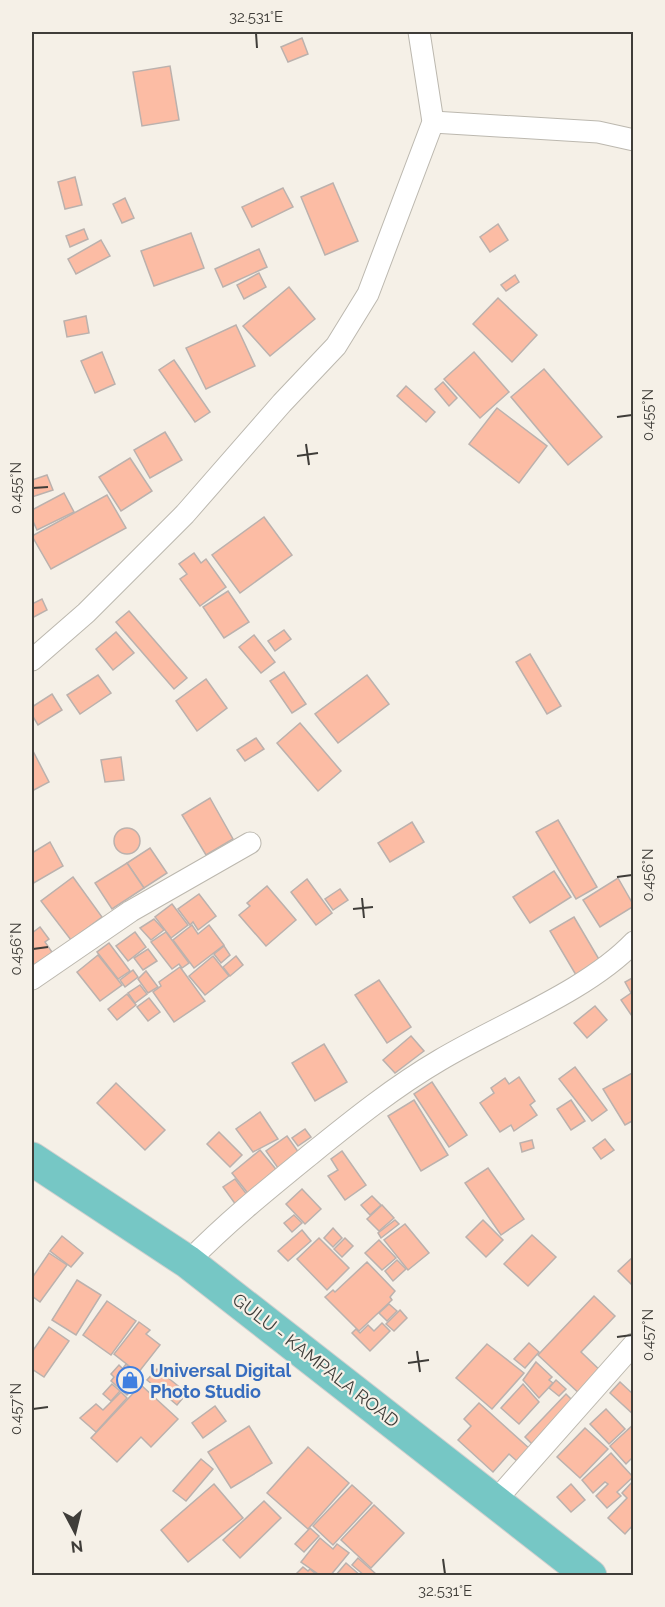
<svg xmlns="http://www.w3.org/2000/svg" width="665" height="1607" font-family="Raleway,sans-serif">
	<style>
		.building { fill: #fcbca4; stroke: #bbb1ad; stroke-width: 1.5 }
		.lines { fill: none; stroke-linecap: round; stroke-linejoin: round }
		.street-casing { stroke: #bcb8af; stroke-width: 23 }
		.primary-casing { stroke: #d1d0cf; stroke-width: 35 }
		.street { stroke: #fff; stroke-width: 21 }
		.primary { stroke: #76c7c5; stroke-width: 33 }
		.ticks { fill: none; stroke: #3f3d39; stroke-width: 2 }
		.labels { text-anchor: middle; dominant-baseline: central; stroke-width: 4.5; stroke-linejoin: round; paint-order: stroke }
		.street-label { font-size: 18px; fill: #3f3d39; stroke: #f5f0e7 }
		.shop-label { font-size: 18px; font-weight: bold; fill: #366cbe; stroke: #f5f0e7; text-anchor: start }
		.neatline { fill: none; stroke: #3f3d39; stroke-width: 2 }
		.ticks-label { font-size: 15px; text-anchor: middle; fill: #3f3d39 }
	</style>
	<rect width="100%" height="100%" fill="#f5f0e7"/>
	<g class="building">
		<polygon points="302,38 308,54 288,62 281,47"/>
		<polygon points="170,66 179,120 142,126 133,72"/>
		<polygon points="75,177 82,205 65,209 58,182"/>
		<polygon points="333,183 358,241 325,255 301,197"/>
		<polygon points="283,188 293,207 252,227 242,207"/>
		<polygon points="125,198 134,218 122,223 113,204"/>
		<polygon points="498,224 508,240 490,252 480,237"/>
		<polygon points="84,229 88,239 70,247 66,236"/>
		<polygon points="191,233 204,268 154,286 141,251"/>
		<polygon points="101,240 110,256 76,274 68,259"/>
		<polygon points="259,249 267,267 223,287 215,269"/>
		<polygon points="259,273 266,287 244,299 237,285"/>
		<polygon points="515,275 519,282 506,291 501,285"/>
		<polygon points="289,287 315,319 270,356 243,326"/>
		<polygon points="498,298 537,335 512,362 473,324"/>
		<polygon points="86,316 89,333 67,337 64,321"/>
		<polygon points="236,325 255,366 206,389 186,348"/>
		<polygon points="102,352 115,384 95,393 81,361"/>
		<polygon points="474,352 509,392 480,418 444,379"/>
		<polygon points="174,360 210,412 195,422 159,370"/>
		<polygon points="544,369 602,437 568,465 511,397"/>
		<polygon points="443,382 457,398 449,406 435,389"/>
		<polygon points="406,386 435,412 426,422 397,396"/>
		<polygon points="497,408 547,446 519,483 469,444"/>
		<polygon points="165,432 182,460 150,478 134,450"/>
		<polygon points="130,458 152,491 121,511 99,477"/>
		<polygon points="47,475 53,490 32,497 32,480"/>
		<polygon points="64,493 74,512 37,530 32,519 32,510"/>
		<polygon points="107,495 126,528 51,569 32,536"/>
		<polygon points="264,517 292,555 240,593 212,555"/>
		<polygon points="194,553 201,563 206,559 226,587 200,606 180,579 187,574 179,564"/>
		<polygon points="228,591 249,622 224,638 203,607"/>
		<polygon points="42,599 47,610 32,618 32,604"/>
		<polygon points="129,611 187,678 174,689 116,622"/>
		<polygon points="284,630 291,639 275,651 268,641"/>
		<polygon points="116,632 134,653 113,670 96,649"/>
		<polygon points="254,635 275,662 261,673 239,647"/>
		<polygon points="530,654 561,706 547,714 516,662"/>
		<polygon points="284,672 306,704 292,713 270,681"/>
		<polygon points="98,675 111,693 80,714 67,695"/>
		<polygon points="367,675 389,704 338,743 315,714"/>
		<polygon points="206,679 227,708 197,731 176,701"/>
		<polygon points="52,694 62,710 38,725 32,715 32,707"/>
		<polygon points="300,723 341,771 318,791 277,743"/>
		<polygon points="256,738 264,749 245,761 237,750"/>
		<polygon points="33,751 49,782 32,791 32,752"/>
		<polygon points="121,757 124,780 105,782 101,760"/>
		<polygon points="210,798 233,839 206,855 182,815"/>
		<polygon points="558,820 597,887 576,899 536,832"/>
		<polygon points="412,822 424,842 390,862 378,843"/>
		<circle cx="127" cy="841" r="13"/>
		<polygon points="50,842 63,866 32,884 32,853"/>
		<polygon points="150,848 167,873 144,888 127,863"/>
		<polygon points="127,863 144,888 112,909 95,883"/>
		<polygon points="554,871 571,897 530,923 513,897"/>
		<polygon points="73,877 102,917 71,940 41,901"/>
		<polygon points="618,878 634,906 600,927 583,900"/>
		<polygon points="307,879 332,913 316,925 291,892"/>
		<polygon points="267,886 296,920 266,946 239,915 250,906 247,903"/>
		<polygon points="340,889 348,900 333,910 325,899"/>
		<polygon points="199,894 216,916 198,930 193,922 190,925 178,909"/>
		<polygon points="172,904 188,925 171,938 155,917"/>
		<polygon points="574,917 600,961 576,975 550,931"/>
		<polygon points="154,919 164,930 151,940 140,928"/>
		<polygon points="192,925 198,934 209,925 224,945 194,968 173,940"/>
		<polygon points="40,927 49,939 45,942 54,955 32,971 32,933"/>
		<polygon points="135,932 146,947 128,961 116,946"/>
		<polygon points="166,932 189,963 182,968 179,964 172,969 151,942"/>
		<polygon points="109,943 130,971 118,979 97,952"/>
		<polygon points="224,946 230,955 221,963 214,954"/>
		<polygon points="148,949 157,961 143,970 134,958"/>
		<polygon points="98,955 122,985 100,1001 77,972"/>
		<polygon points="213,956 229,976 205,995 189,976"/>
		<polygon points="236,956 243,965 230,976 223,967"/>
		<polygon points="180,967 205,1001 174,1022 153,992 161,986 159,982"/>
		<polygon points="133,970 138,977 125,987 120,980"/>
		<polygon points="146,971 158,987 148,993 138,979"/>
		<polygon points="634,977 634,1019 621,1000 631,993 625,982"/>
		<polygon points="379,980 411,1027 387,1043 355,995"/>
		<polygon points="140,985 147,994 135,1003 128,993"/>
		<polygon points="127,994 136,1005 117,1020 108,1009"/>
		<polygon points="149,998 160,1012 148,1021 137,1007"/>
		<polygon points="595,1006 607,1020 587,1038 574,1023"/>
		<polygon points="411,1036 424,1051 395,1073 383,1060"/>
		<polygon points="324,1044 347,1082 315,1101 292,1063"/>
		<polygon points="575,1067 607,1110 592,1121 559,1079"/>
		<polygon points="634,1072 634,1120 625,1125 603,1089"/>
		<polygon points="519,1077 535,1101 530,1105 537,1115 514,1131 511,1125 500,1132 480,1103 494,1093 491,1088 505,1078 509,1084"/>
		<polygon points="432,1082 467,1135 449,1147 414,1094"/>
		<polygon points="116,1083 165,1130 145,1150 97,1103"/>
		<polygon points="414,1100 448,1155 421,1171 388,1116"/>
		<polygon points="571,1100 585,1121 571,1130 557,1109"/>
		<polygon points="260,1112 278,1139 253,1152 236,1129"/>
		<polygon points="305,1129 311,1137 298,1146 292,1138"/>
		<polygon points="219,1132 242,1155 230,1167 207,1144"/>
		<polygon points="287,1136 299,1153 278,1168 266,1151"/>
		<polygon points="605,1139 614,1150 601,1159 593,1148"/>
		<polygon points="532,1140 534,1148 522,1152 520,1143"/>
		<polygon points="260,1150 279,1173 250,1196 232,1173"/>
		<polygon points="342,1151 366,1185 345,1200 328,1176 338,1170 331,1159"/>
		<polygon points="488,1168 524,1219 501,1235 465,1183"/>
		<polygon points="235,1179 248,1196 236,1205 223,1187"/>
		<polygon points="302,1189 321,1209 305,1224 286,1204"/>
		<polygon points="372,1196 381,1205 370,1215 361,1205"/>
		<polygon points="382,1205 394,1218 379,1231 367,1219"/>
		<polygon points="294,1215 302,1223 292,1232 284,1223"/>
		<polygon points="395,1220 399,1224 381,1238 378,1233"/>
		<polygon points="483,1220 503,1240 486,1257 466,1237"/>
		<polygon points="405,1224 429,1253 408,1270 384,1240"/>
		<polygon points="333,1228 342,1238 333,1247 324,1238"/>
		<polygon points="302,1230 311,1241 288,1261 278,1251"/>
		<polygon points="532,1235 556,1257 528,1286 504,1264"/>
		<polygon points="62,1236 83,1253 71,1267 50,1251"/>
		<polygon points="319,1238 349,1268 327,1290 297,1259"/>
		<polygon points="345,1238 353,1246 342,1257 334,1249"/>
		<polygon points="379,1240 396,1258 382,1270 365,1253"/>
		<polygon points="49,1253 67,1265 40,1302 32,1296 32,1278"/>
		<polygon points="634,1256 634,1287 618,1271"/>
		<polygon points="397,1260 406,1269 393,1281 385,1271"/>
		<polygon points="367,1262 395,1291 390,1297 392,1300 359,1331 325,1297 333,1290 335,1292"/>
		<polygon points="77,1280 101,1295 76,1335 52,1320"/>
		<polygon points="594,1296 615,1316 581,1352 605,1375 583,1397 538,1355"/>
		<polygon points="107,1301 136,1321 111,1355 83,1335"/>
		<polygon points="389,1304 397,1311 387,1321 379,1313"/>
		<polygon points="400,1310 407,1318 394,1331 386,1324"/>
		<polygon points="139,1322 150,1330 146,1334 160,1345 138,1373 114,1354"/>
		<polygon points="382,1323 390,1331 370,1351 352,1333 356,1329 360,1333 368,1325 374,1331"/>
		<polygon points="49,1327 69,1341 44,1377 32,1369 32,1352"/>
		<polygon points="529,1343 539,1352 525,1368 514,1359"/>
		<polygon points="487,1344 524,1373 492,1409 456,1378"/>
		<polygon points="536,1362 552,1377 549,1380 553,1383 539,1398 523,1380"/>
		<polygon points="126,1364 142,1379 127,1395 111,1381 114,1377 111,1374 119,1365 126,1372 123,1368"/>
		<polygon points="157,1369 187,1393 177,1405 147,1380"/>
		<polygon points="556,1380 566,1389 559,1396 549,1388"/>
		<polygon points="620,1382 634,1395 634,1415 610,1393"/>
		<polygon points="112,1384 120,1391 111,1401 103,1394"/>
		<polygon points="523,1384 539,1402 519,1424 501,1408"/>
		<polygon points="141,1385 178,1419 151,1447 141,1437 117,1462 91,1438"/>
		<polygon points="121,1392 127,1398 96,1432 80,1418 96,1404 103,1410"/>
		<polygon points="566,1394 578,1406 537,1449 525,1437"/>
		<polygon points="479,1403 530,1449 518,1462 509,1454 493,1472 458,1440 471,1426 464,1419"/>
		<polygon points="215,1406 226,1421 203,1438 192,1423"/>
		<polygon points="606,1409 625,1429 609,1444 590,1424"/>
		<polygon points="634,1424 634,1456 626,1464 610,1446"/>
		<polygon points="249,1426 272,1463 231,1488 208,1452"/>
		<polygon points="585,1428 608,1449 580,1478 557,1457"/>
		<polygon points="308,1447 349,1483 308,1529 267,1493"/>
		<polygon points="611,1453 633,1477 617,1492 621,1496 607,1508 596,1496 608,1484 605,1482 593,1493 582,1480"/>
		<polygon points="201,1459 213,1469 186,1501 173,1491"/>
		<polygon points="634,1480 634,1524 625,1534 608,1518 627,1498 622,1493"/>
		<polygon points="214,1484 243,1518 188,1562 161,1530"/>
		<polygon points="571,1484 585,1500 571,1512 557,1497"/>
		<polygon points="352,1485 372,1503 333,1545 313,1526"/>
		<polygon points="264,1501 281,1518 240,1558 223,1540"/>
		<polygon points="374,1505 404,1533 371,1568 341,1540"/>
		<polygon points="310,1528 319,1536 304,1552 295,1544"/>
		<polygon points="320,1538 333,1549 337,1544 349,1553 330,1576 321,1576 301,1562"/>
		<polygon points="358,1558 376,1574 374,1576 365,1576 352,1565"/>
		<polygon points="346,1563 361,1576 335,1576"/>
		<polygon points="303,1567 308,1571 310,1569 318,1576 295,1575"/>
	</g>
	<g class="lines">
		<defs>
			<g id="street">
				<polyline points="433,122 598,132 634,140"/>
				<polyline points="32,660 86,613 185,514 282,403 336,346 368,294 433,122 419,32"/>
				<polyline points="32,979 131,911 250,843"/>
				<path d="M188,1262C227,1222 268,1189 311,1154C353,1120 394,1087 440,1060C500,1024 586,992 634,942"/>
				<polyline points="496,1500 634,1344"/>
			</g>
			<polyline id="primary" points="32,1159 188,1262 590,1576"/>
		</defs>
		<use href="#street" class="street-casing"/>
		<use href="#primary" class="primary-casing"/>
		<use href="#street" class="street"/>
		<use href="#primary" class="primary"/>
	</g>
	<path class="ticks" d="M256,33L257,48M617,417L632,415M306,444L309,465M297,456L318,453M33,488L48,487M617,877L632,875M362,898L364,918M353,909L373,907M33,949L48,947M617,1337L632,1335M417,1351L420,1372M408,1363L429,1360M33,1409L48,1407M443,1559L445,1574"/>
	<defs>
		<symbol id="shop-ring" viewBox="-11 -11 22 22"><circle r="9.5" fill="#f5f0e7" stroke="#3f7fe0" stroke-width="1.5"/><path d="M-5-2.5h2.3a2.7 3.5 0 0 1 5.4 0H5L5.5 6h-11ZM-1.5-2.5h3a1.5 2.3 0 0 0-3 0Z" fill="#3f7fe0"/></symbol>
	</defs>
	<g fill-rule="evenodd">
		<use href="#shop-ring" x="115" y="1365" width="30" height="30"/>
	</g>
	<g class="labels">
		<g class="street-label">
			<text transform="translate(316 1360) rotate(38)">GULU - KAMPALA ROAD</text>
		</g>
		<g class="shop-label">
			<text x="150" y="1370">Universal Digital<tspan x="150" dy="21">Photo Studio</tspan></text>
		</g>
	</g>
	<rect width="665" height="1607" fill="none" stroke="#f5f0e7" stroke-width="66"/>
	<g transform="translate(75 1532) rotate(173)" stroke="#f5f0e7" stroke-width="4.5" paint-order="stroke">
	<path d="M0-4.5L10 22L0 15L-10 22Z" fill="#3f3d39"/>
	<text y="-9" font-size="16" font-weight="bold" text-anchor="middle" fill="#3f3d39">N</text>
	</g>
	<rect x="33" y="33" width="599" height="1541" class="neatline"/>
	<g class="ticks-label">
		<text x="256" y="22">32.531°E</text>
		<text transform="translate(648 415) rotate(-90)" y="5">0.455°N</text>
		<text transform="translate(16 488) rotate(-90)" y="5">0.455°N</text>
		<text transform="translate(648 875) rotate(-90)" y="5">0.456°N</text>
		<text transform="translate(16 949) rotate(-90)" y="5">0.456°N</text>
		<text transform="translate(648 1335) rotate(-90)" y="5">0.457°N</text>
		<text transform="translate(16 1409) rotate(-90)" y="5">0.457°N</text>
		<text x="445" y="1596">32.531°E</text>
	</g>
</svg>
